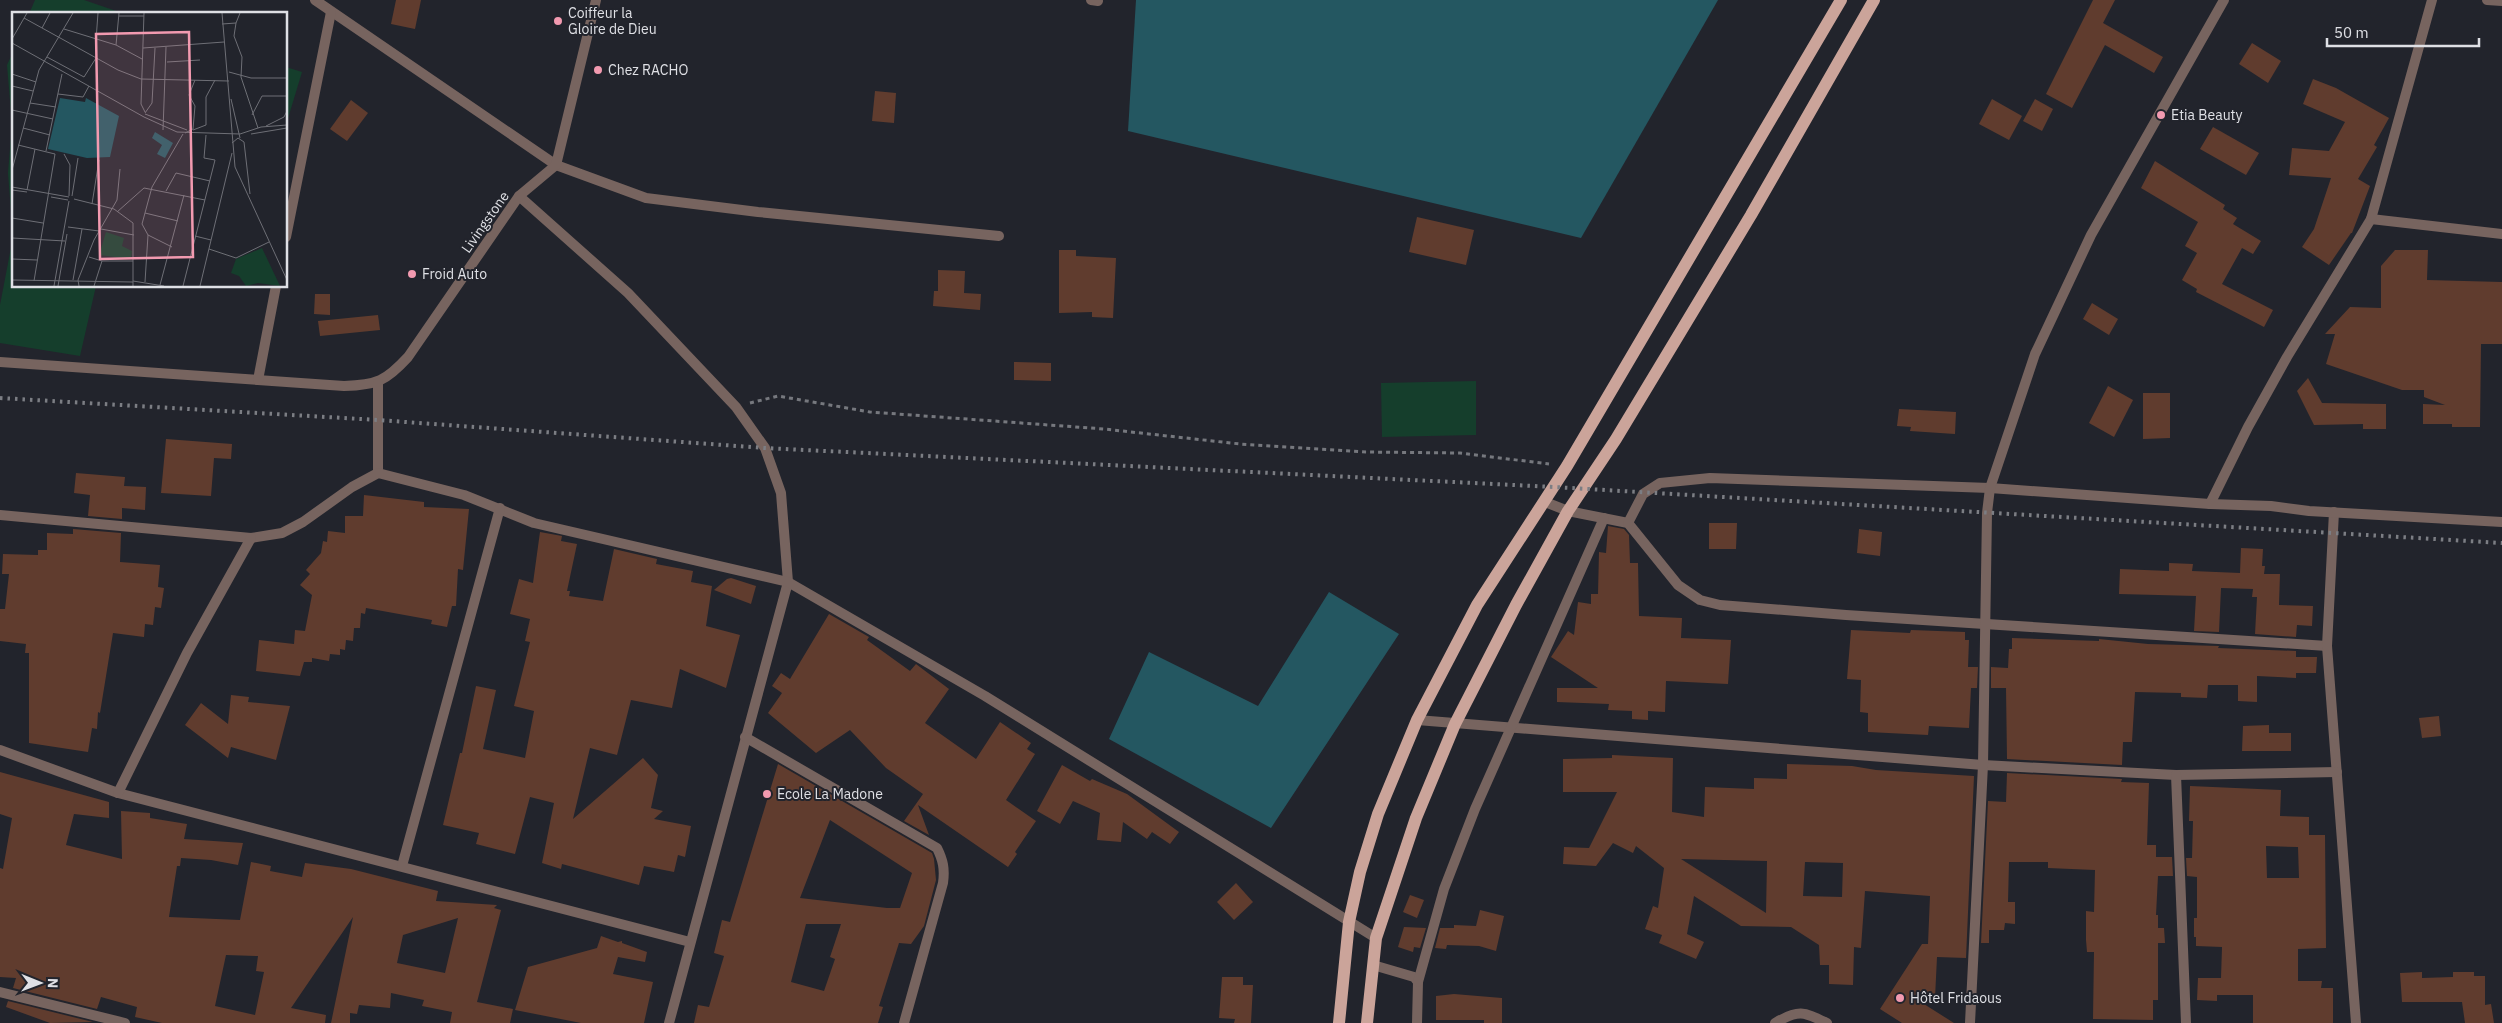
<svg xmlns="http://www.w3.org/2000/svg" width="2502" height="1023" font-family="'IBM Plex Sans',sans-serif">
	<style>
		.green { fill: #153e2c }
		.water { fill: #245761 }
		.building { fill: #603c2e; fill-rule: evenodd }
		.lines { fill: none; stroke-linecap: round; stroke-linejoin: round }
		.path { stroke: #76787e; stroke-width: 3; stroke-dasharray: 4 4; stroke-linecap: butt }
		.minor { stroke: #77645f; stroke-width: 10 }
		.primary { stroke: #cba49a; stroke-width: 12 }
		.rail { stroke: #7c7e84; stroke-width: 4; stroke-dasharray: 2.5 5; stroke-linecap: butt }
		.poi-dot { fill: #f29ab0; stroke: #22242c; stroke-width: 2 }
		.labels { text-anchor: middle; dominant-baseline: central; stroke-width: 4; stroke-linejoin: round; paint-order: stroke }
		.poi-label { font-size: 14px; fill: #dfe0e5; stroke: #22242c; text-anchor: start }
		.street-label { font-size: 14px; fill: #dfe0e5; stroke: #22242c }
		.inset-road { fill: none; stroke: #6e6f76; stroke-width: 1 }
		.view { fill: #f29ab0; fill-opacity: 0.15; stroke: #f29ab0; stroke-width: 2.5 }
		.inset-edge { fill: none; stroke: #dfe0e5; stroke-width: 2.5 }
	</style>
	<rect width="100%" height="100%" fill="#22242c"/>
	<g class="green">
		<polygon points="35,0 84,0 125,14 29,14"/>
		<polygon points="14,50 14,286 96,286 80,356 0,343 0,305 13,237 8,173 12,124 7,65"/>
		<polygon points="286,67 302,72 286,125"/>
		<polygon points="1476,381 1476,435 1382,437 1381,383"/>
	</g>
	<g class="water">
		<polygon points="1136,0 1718,0 1581,238 1128,131"/>
		<polygon points="1329,592 1399,634 1271,828 1109,739 1149,652 1258,706"/>
	</g>
	<g class="building">
		<polygon points="396,0 421,0 415,29 391,24"/>
		<polygon points="2093,0 2115,0 2103,23 2163,57 2154,73 2105,45 2072,108 2046,94"/>
		<polygon points="2252,43 2281,61 2268,83 2239,64"/>
		<polygon points="2313,79 2336,88 2389,118 2374,145 2377,147 2358,179 2370,186 2352,233 2351,233 2329,265 2302,247 2314,229 2331,178 2289,175 2292,148 2329,151 2345,122 2303,104"/>
		<polygon points="875,91 896,93 894,123 872,121"/>
		<polygon points="1992,99 2022,116 2009,140 1979,124"/>
		<polygon points="2035,99 2053,109 2042,131 2023,121"/>
		<polygon points="351,100 368,113 347,141 330,129"/>
		<polygon points="2213,127 2259,153 2246,175 2200,149"/>
		<polygon points="2155,161 2225,205 2223,209 2237,218 2233,224 2261,241 2253,254 2242,248 2222,284 2273,310 2264,327 2196,292 2197,289 2182,280 2197,253 2185,246 2198,222 2141,188"/>
		<polygon points="1417,217 1474,230 1466,265 1409,252"/>
		<polygon points="1059,250 1076,250 1076,256 1116,258 1113,318 1092,317 1092,312 1059,313"/>
		<polygon points="2395,250 2428,250 2427,280 2502,282 2502,344 2481,344 2480,427 2452,427 2452,424 2423,424 2423,404 2445,405 2424,397 2424,390 2402,390 2326,364 2335,334 2325,334 2350,307 2381,308 2381,266"/>
		<polygon points="938,270 965,271 964,293 981,294 980,310 933,306 934,291 938,291"/>
		<polygon points="315,294 330,294 330,315 314,314"/>
		<polygon points="2092,303 2118,319 2109,335 2083,319"/>
		<polygon points="378,315 380,330 320,336 318,321"/>
		<polygon points="1014,362 1051,363 1051,381 1014,380"/>
		<polygon points="2308,378 2322,403 2386,404 2386,429 2363,429 2363,424 2314,425 2297,391"/>
		<polygon points="2108,386 2133,400 2114,437 2089,423"/>
		<polygon points="2143,393 2170,393 2170,438 2143,439"/>
		<polygon points="1899,409 1956,412 1955,434 1910,431 1911,427 1897,426"/>
		<polygon points="166,439 232,444 231,459 214,458 211,496 161,493"/>
		<polygon points="76,473 125,477 124,486 146,487 145,510 122,508 122,519 88,516 90,495 74,493"/>
		<polygon points="364,495 424,502 424,507 469,509 463,570 458,569 456,606 452,606 447,627 431,624 432,620 366,608 365,614 361,613 360,628 354,628 353,641 346,640 345,650 340,649 340,655 330,654 329,661 312,658 312,662 304,662 300,676 256,671 259,640 294,644 295,630 305,631 312,595 300,585 310,574 306,570 321,553 323,541 327,542 328,531 345,533 345,516 363,516"/>
		<polygon points="1709,523 1737,523 1736,549 1709,549"/>
		<polygon points="1608,526 1624,529 1629,535 1630,563 1638,563 1639,616 1682,618 1681,638 1731,640 1728,684 1666,681 1665,712 1648,711 1648,720 1632,719 1632,711 1608,710 1609,704 1557,702 1557,688 1598,688 1551,657 1568,631 1574,635 1578,602 1591,604 1591,594 1598,594 1599,552 1606,553"/>
		<polygon points="73,529 121,533 120,562 160,565 158,587 164,588 161,608 155,607 153,625 145,624 144,637 113,633 100,713 98,712 97,729 92,728 88,752 29,743 29,653 25,653 26,644 0,641 0,609 5,609 9,574 2,574 3,554 38,555 38,550 47,550 47,533 73,534"/>
		<polygon points="1859,529 1882,532 1880,556 1857,553"/>
		<polygon points="540,532 562,536 561,541 577,544 567,591 570,591 569,596 603,601 614,549 657,559 656,564 693,571 691,582 712,586 706,626 740,635 726,688 680,669 672,708 631,700 617,755 590,748 573,819 643,758 658,775 651,808 663,811 654,819 691,826 685,857 678,855 674,872 644,866 639,885 562,864 561,869 542,863 554,803 530,797 515,854 476,844 479,833 443,825 460,753 462,753 476,686 496,690 483,749 525,758 534,711 514,706 530,642 525,641 530,619 510,614 519,579 533,583"/>
		<polygon points="2241,548 2263,549 2262,566 2265,566 2264,574 2280,574 2279,605 2313,606 2312,626 2297,625 2296,637 2255,634 2257,597 2252,597 2253,589 2221,588 2219,632 2194,631 2196,596 2119,594 2120,569 2169,571 2169,563 2193,564 2192,571 2240,573"/>
		<polygon points="731,578 756,586 751,604 714,590 727,579"/>
		<polygon points="829,614 869,637 867,640 910,671 916,664 949,689 925,723 976,759 1000,722 1031,743 1027,749 1035,754 1006,800 1036,821 1015,852 1017,854 1008,867 918,805 929,835 904,821 923,794 886,768 850,730 816,753 768,713 782,693 772,686 781,673 790,679"/>
		<polygon points="1851,630 1910,633 1911,630 1965,632 1965,640 1969,640 1968,667 1978,667 1977,688 1971,688 1969,728 1929,726 1928,735 1868,732 1868,713 1860,712 1861,680 1847,679"/>
		<polygon points="2012,638 2099,641 2099,639 2148,644 2219,646 2218,648 2296,651 2296,657 2317,657 2316,673 2296,673 2296,678 2257,676 2257,702 2238,701 2238,685 2208,685 2207,698 2181,697 2181,693 2135,692 2132,742 2123,742 2122,765 2007,759 2006,688 1991,688 1991,667 2008,668 2009,649 2012,649"/>
		<polygon points="231,695 249,697 248,702 290,706 276,760 231,747 228,758 185,725 201,703 228,724"/>
		<polygon points="2439,716 2441,736 2422,738 2419,718"/>
		<polygon points="2269,725 2269,733 2291,733 2291,751 2242,751 2243,726"/>
		<path d="M1612,755L1673,758L1672,812L1704,817L1705,787L1754,789V778L1787,779V764L1852,766L1876,770L1974,776L1966,958L1937,957L1935,998L1916,999L1954,1023H1902L1880,1009L1922,944H1928L1930,896L1865,891L1861,948L1854,947L1853,985L1829,984V965H1820L1819,945L1791,927L1741,926L1694,896L1687,934L1704,942L1696,959L1659,943L1662,935L1645,929L1653,906L1658,908L1664,868L1636,846L1633,853L1613,843L1596,866L1563,864L1564,847L1589,848L1617,792H1563V759L1612,758ZM1681,859L1767,861L1766,913ZM1805,862L1843,863L1842,897L1803,896Z"/>
		<path d="M778,764L932,853L934,859L936,880L924,926L911,944L899,943L879,1006L883,1007L878,1023H694L698,1005L709,1007L724,956L714,953L722,920L730,922ZM830,820L912,873L900,908H887L800,898ZM806,924H841L830,957L835,959L824,991L791,982Z"/>
		<polygon points="1062,765 1090,781 1092,779 1127,794 1179,832 1170,844 1152,832 1147,839 1123,822 1121,842 1097,840 1100,813 1073,801 1060,824 1037,811"/>
		<path d="M0,772L109,802V818L74,814L66,845L122,859L121,811L150,813V818L187,824L184,839L243,843L238,865L211,860L181,858L180,866H177L169,917L240,920L251,862L271,866L270,871L302,877L305,863L351,869L438,891L436,901L497,905L494,908L501,910L477,1002L513,1009L510,1023H450L452,1012L422,1006L424,1000L391,993L390,1008L359,1005L357,1014L350,1013V1023H331L353,917L291,1008L326,1015L325,1023H162L135,1017L137,1007L101,997L97,1009L13,988L16,978L0,977V868L3,869L12,818L0,814ZM458,918L445,973L397,963L403,935ZM226,955L258,956L256,971L264,972L255,1015L215,1006Z"/>
		<polygon points="2007,773 2122,779 2121,782 2149,783 2147,845 2156,845 2156,857 2172,857 2173,876 2158,876 2156,915 2158,915 2158,928 2164,928 2165,943 2158,943 2158,1000 2153,1000 2153,1020 2093,1019 2094,952 2087,952 2086,940 2086,911 2094,912 2095,870 2048,868 2048,862 2009,862 2008,902 2015,902 2015,924 2005,923 2004,930 1989,930 1989,943 1981,943 1988,801 2006,802"/>
		<path d="M2190,786L2281,790L2280,816L2309,817V835H2325L2326,948L2298,949V981H2322L2321,988H2333V1023H2253V995H2217V1001L2197,1000L2198,978H2221L2222,947L2196,946V937H2194V918H2197V877L2187,876L2186,858H2192L2193,821H2189ZM2266,846L2298,847L2299,878H2267Z"/>
		<polygon points="1236,883 1253,902 1234,920 1217,902"/>
		<polygon points="1410,895 1424,900 1417,918 1403,912"/>
		<polygon points="1480,910 1504,916 1496,951 1479,946 1447,945 1446,949 1435,948 1440,928 1454,928 1454,925 1476,926"/>
		<polygon points="1404,927 1426,928 1420,948 1414,947 1413,952 1398,947"/>
		<polygon points="601,936 618,942 622,941 622,943 647,952 645,962 618,957 613,974 653,982 644,1023 581,1023 515,1010 528,967 597,948"/>
		<polygon points="2422,972 2422,978 2453,977 2453,972 2474,972 2474,976 2485,976 2485,1005 2491,1004 2494,1023 2465,1023 2462,1002 2402,1002 2400,973"/>
		<polygon points="1222,977 1243,977 1243,985 1253,985 1251,1023 1234,1023 1235,1019 1219,1018"/>
		<polygon points="1454,994 1502,998 1502,1023 1484,1023 1484,1020 1436,1020 1436,996"/>
		<polygon points="8,1001 93,1022 50,1023 6,1007"/>
	</g>
	<g class="lines">
		<polyline class="path" points="750,403 778,396 870,412 1104,429 1240,444 1366,452 1460,453 1549,464"/>
		<g class="minor">
			<polyline points="315,0 556,165 646,198 758,212 999,236"/>
			<polyline points="1091,0 1098,1"/>
			<polyline points="2487,0 2502,1"/>
			<polyline points="519,196 628,293 736,407 765,448 781,493 788,582 669,1023"/>
			<polyline points="2371,219 2502,234"/>
			<polyline points="286,237 331,12"/>
			<path d="M0,362L344,386C377,385 386,381 408,357L519,196L556,165L596,0"/>
			<polyline points="258,380 276,286"/>
			<polyline points="378,473 378,383"/>
			<polyline points="1545,502 1568,511 1628,523 1678,585 1700,600 1720,605 1846,615 2327,646"/>
			<polyline points="2210,504 2248,427 2287,357 2371,219 2432,0"/>
			<polyline points="2334,512 2327,646 2356,1023"/>
			<polyline points="0,515 251,538 282,533 303,522 352,487 378,473 464,495 534,523 788,582 985,696 1376,938"/>
			<polyline points="1628,523 1643,494 1660,483 1710,478 1990,488 2210,504 2271,506 2309,511 2502,522"/>
			<polyline points="1417,720 1983,765 2176,775 2337,772"/>
			<path d="M745,737L937,848C943,860 945,869 943,883L904,1023"/>
			<polyline points="0,750 118,793 690,942"/>
			<polyline points="2176,775 2186,1023"/>
			<polyline points="118,793 187,653 251,538"/>
			<polyline points="402,866 500,508"/>
			<polyline points="1373,965 1414,977 1418,982 1417,1023"/>
			<polyline points="1418,982 1444,889 1475,809 1604,518"/>
			<polyline points="0,992 125,1023"/>
			<path d="M1775,1023C1799,1009 1804,1012 1827,1023"/>
			<polyline points="1970,1023 1983,765 1987,513 1990,488 2035,354 2091,235 2224,0"/>
		</g>
		<g class="primary">
			<polyline points="1339,1023 1349,922 1360,872 1378,814 1417,720 1477,605 1567,466 1841,0"/>
			<polyline points="1367,1023 1376,938 1416,818 1455,724 1516,605 1568,511 1616,439 1751,215 1874,0"/>
		</g>
		<polyline class="rail" points="0,398 378,420 765,448 1554,487 2502,543"/>
	</g>
	<g class="poi-dot">
		<circle cx="558" cy="21" r="5"/>
		<circle cx="598" cy="70" r="5"/>
		<circle cx="2161" cy="115" r="5"/>
		<circle cx="412" cy="274" r="5"/>
		<circle cx="767" cy="794" r="5"/>
		<circle cx="1900" cy="998" r="5"/>
	</g>
	<g class="labels">
		<g class="poi-label">
			<text x="568" y="13">Coiffeur la<tspan x="568" dy="16">Gloire de Dieu</tspan></text>
			<text x="608" y="70">Chez RACHO</text>
			<text x="2171" y="115">Etia Beauty</text>
			<text x="422" y="274">Froid Auto</text>
			<text x="777" y="794">Ecole La Madone</text>
			<text x="1910" y="998">Hôtel Fridaous</text>
		</g>
		<g class="street-label">
			<text transform="translate(485 222) rotate(-55)">Livingstone</text>
		</g>
	</g>
	<g transform="translate(12 12)">
		<rect width="275" height="275" fill="#22242c"/>
		<path d="M94,220L112,226L110,234L120,239L119,247L87,243ZM250,236L268,274L246,271L234,274L227,264L219,261L224,247Z" fill="#153e2c"/>
		<path d="M48,86L73,90L74,86L107,104L98,145L75,146L36,137ZM143,120L161,131L153,146L145,142L150,133L140,126Z" fill="#245761"/>
		<path class="inset-road" d="M132,1L129,92L133,100M210,1L223,155L275,268M107,4H132M12,6L106,58L129,67L217,69M224,11L222,24L230,45L229,65L246,116M210,12L224,11L228,1M30,16L38,1M52,17L104,33L130,47M0,27L15,1M84,28L86,1M0,31L132,105L165,120L228,122L249,115L275,113M104,33L107,1M131,36L212,30M35,45L72,65L84,46M155,50L188,48M217,60L239,66H275M0,62L24,70M0,74L21,79M46,82L71,85L77,74M219,87L228,126M18,91L44,95M0,98L41,107M133,101L140,91L143,36M133,102L175,118M240,103L250,84H275M254,114L272,105L275,99M11,116L38,123M151,118L154,35M181,118L194,113V85L203,68M173,121L181,117L183,94L177,83L183,68M239,122L275,116M220,131L226,126L232,130L238,182M6,133L43,142L22,269M34,139L50,62M52,142L58,153L57,184M0,158L27,58L61,1M0,175L57,185M0,178L15,180M15,178L23,137M154,179L164,161L198,169M60,184L66,146M39,185L56,188M62,187L102,197L121,211V274M80,192L87,148M105,200L132,176L193,188M133,201L166,209M0,206L31,211M56,215L87,219M89,217L122,223M136,223L160,235M183,224L199,228M0,226L53,229M197,237L224,246L257,230M77,245L90,249H121M0,247L25,248M0,268L121,270M61,268L70,217M121,269L152,274M133,270L136,223L130,212L140,175L171,122M148,273L172,183M42,274L57,189M46,274L55,222M67,274L66,268L82,228L105,188L108,157M82,274L90,249M171,274L203,148L192,146L194,123M188,274L220,141"/>
		<path class="view" d="M177,20L181,245L88,247L84,22Z"/>
		<rect width="275" height="275" class="inset-edge"/>
	</g>
	<g transform="translate(40 983) rotate(91)" stroke="#22242c" stroke-width="4" paint-order="stroke">
	<path d="M0-4L9 19L0 12L-9 19Z" fill="#dfe0e5"/>
	<text y="-8" font-size="14" font-weight="bold" text-anchor="middle" fill="#dfe0e5">N</text>
	</g>
	<path d="M2327 38v8h152v-8" fill="none" stroke="#dfe0e5" stroke-width="2.5"/>
	<text x="2334" y="38" font-size="15" fill="#dfe0e5" stroke="#22242c" stroke-width="4" paint-order="stroke">50 m</text>
</svg>
